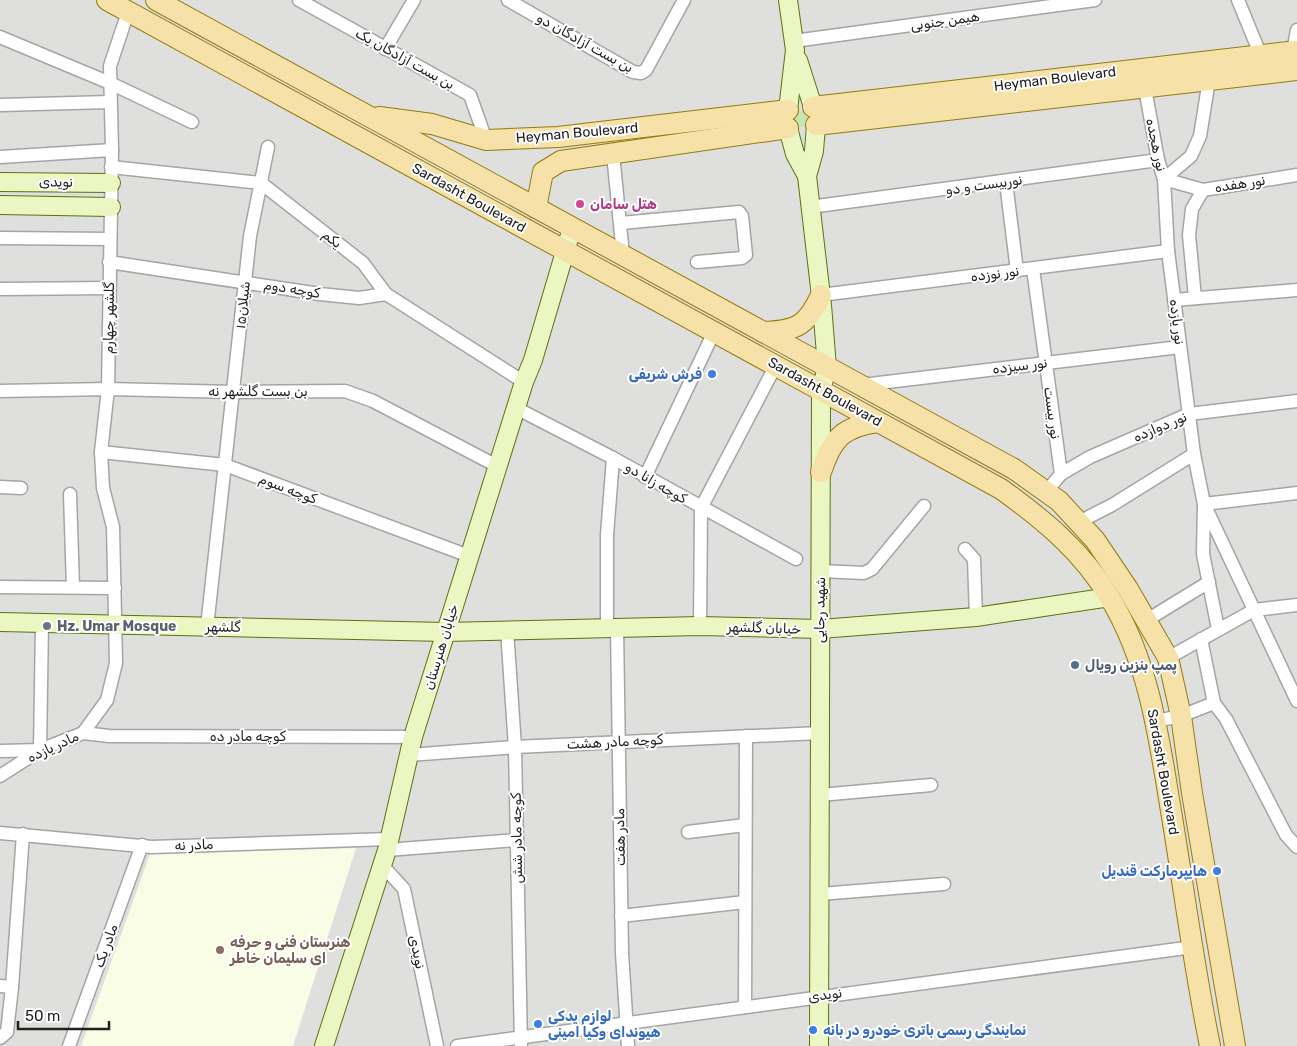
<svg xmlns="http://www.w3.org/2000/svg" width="1297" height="1046" font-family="Rubik,Vazirmatn,sans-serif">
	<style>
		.residential { fill: #dfdfde }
		.education { fill: #f9fde6 }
		.grass { fill: #c4e7b3 }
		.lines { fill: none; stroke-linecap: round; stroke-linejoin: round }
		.street-casing { stroke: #a5a5a5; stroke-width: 15 }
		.secondary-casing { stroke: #58740d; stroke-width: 20 }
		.primary-casing { stroke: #947c0b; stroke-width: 22 }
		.street { stroke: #fff; stroke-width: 12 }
		.secondary { stroke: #ebf6c2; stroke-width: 18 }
		.primary { stroke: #f6e1a9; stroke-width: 20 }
		.hotel-dot { fill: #d1479c; stroke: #fff; stroke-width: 2 }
		.shop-dot { fill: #3f7fe0; stroke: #fff; stroke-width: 2 }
		.worship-dot { fill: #6b7280; stroke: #fff; stroke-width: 2 }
		.service-dot { fill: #5c6f8a; stroke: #fff; stroke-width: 2 }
		.education-dot { fill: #8d6e63; stroke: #fff; stroke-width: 2 }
		.labels { text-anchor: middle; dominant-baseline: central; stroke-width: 4; stroke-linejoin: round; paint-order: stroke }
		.street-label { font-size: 14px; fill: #212121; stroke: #fff }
		.hotel-label { font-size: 14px; font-weight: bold; fill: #b23c85; stroke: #fff; text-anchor: start }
		.shop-label { font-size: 14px; font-weight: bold; fill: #366cbe; stroke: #fff; text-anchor: end }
		.worship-label { font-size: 14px; font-weight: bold; fill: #5b616d; stroke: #fff; text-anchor: start }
		.service-label { font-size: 14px; font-weight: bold; fill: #4e5e75; stroke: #fff; text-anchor: start }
		.education-label { font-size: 14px; font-weight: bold; fill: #785e54; stroke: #fff; text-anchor: start }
	</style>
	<rect width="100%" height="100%" fill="#f1f0e9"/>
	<rect class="residential" x="0" y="0" width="1297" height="1046"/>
	<polygon class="education" points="356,848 293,1046 81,1046 150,854"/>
	<polygon class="grass" points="797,111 808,111 814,118 809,125 800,127 791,123 792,114"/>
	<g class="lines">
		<defs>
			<g id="street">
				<polyline points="299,0 470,95 486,140"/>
				<polyline points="508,0 633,72 641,73 646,70 684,0"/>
				<polyline points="1238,0 1261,56"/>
				<polyline points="0,37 110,83 192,122"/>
				<polyline points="794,41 1095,0"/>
				<polyline points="385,49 414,0"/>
				<polyline points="1293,52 1297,30"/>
				<polyline points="1145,88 1158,160 1164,179 1191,156 1200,136 1209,80"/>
				<polyline points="0,105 109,102"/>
				<polyline points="613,154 623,255"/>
				<polyline points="0,157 112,150"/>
				<polyline points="111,167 261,183 363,263 386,294 524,382"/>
				<polyline points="1006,182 1017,271"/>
				<polyline points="1203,190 1164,179 1168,251 1194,454 1204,504 1203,554 1218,629"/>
				<polyline points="810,207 1158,160"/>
				<polyline points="621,223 739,212 742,216 746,255 742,258 697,262"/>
				<polyline points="0,238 110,239"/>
				<polyline points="109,262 320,294 359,298 386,294"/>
				<polyline points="1033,269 1061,474 1046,492"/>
				<polyline points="0,289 109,288"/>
				<polyline points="821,295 1168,251"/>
				<polyline points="1195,298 1189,235 1192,209 1203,190 1297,175"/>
				<polyline points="1174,300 1297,290"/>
				<polyline points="862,385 1180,347"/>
				<polyline points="0,391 108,389 234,392 345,391 373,401 497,466"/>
				<polyline points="516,408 613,458 796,559"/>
				<polyline points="101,452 225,465 469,556"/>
				<polyline points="1061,474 1090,457 1189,414 1297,401"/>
				<polyline points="645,477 714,332"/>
				<polyline points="0,487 21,488"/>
				<polyline points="70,494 73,587"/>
				<polyline points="1204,504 1297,493"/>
				<polyline points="1205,506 1297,701"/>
				<polyline points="1079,522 1112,505 1194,454"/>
				<polyline points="965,549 974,559 976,617"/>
				<polyline points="821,571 864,573 872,569 924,506"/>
				<polyline points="0,587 115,588"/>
				<polyline points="1147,620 1209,582"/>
				<polyline points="700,626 701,508 776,365"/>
				<polyline points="207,627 250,236 268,147"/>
				<polyline points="607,627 607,535 613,458"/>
				<polyline points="617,627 622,953 628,1046"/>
				<polyline points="507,630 515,747 521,1045"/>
				<polyline points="1201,639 1214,703"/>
				<polyline points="1168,658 1254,610 1297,605"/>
				<polyline points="1156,721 1181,716 1214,703 1226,719 1286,835 1297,847"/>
				<polyline points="83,733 109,736 413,737"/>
				<polyline points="0,751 40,750 42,623"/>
				<polyline points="409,755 515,747 820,733"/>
				<polyline points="0,776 40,750 83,733 107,700 116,663 113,527 103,488 101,452 108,389 112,150 110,66 128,12"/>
				<polyline points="820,795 931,785"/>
				<polyline points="688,832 745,825"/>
				<polyline points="0,833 152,847 389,839"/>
				<polyline points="387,850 517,840"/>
				<polyline points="382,865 404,889 437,1046"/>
				<polyline points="820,894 944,884"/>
				<polyline points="621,916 745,902"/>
				<polyline points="0,986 12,987 7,1032 0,1038"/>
				<polyline points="12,987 23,834"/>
				<polyline points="745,1007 746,736"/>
				<polyline points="69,1046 142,845"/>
				<polyline points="457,1046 1193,947"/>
			</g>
			<g id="secondary">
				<polyline points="798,60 813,107"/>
				<polyline points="788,110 795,50 788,0"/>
				<polyline points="816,125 814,151 807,176 822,305 827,367 821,391 819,1046"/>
				<polyline points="788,128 795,154 807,176"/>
				<polyline points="0,182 111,183"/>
				<polyline points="0,205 111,207"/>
				<polyline points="0,622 445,632 700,626 820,629 976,617 1110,597"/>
				<polyline points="324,1046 387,850 413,737 524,382 533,360 572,228"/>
			</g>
			<g id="primary">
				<path d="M107,0L1001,489C1044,520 1083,552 1110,598C1149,662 1159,738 1171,811C1184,889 1194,968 1210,1046"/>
				<polyline points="156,0 1014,469 1059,501 1095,540 1128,589 1168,658 1181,716 1192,793 1235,1046"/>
				<polyline points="813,107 1297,51"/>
				<polyline points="379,117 432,124 486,140 558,137 788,110"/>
				<polyline points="816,125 1297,70"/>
				<polyline points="536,208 543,172 561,161 788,128"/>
				<path d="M763,332C796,331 807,326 821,295"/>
				<path d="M821,472C832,439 842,427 877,422"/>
			</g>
		</defs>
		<use href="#street" class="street-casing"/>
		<use href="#secondary" class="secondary-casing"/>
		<use href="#primary" class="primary-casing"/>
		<use href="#street" class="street"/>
		<use href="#secondary" class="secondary"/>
		<use href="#primary" class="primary"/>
	</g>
	<circle class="hotel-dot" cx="580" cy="204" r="5"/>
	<g class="shop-dot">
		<circle cx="712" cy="374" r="5"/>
		<circle cx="1217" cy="871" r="5"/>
		<circle cx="538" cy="1024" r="5"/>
		<circle cx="813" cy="1030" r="5"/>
	</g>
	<circle class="worship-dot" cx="47" cy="626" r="5"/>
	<circle class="service-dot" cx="1075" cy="665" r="5"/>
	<circle class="education-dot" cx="220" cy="950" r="5"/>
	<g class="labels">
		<g class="street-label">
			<text transform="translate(945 21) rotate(-8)">هیمن جنوبی</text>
			<text transform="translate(585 43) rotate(29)">بن بست آزادگان دو</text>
			<text transform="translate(405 59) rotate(29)">بن بست آزادگان یک</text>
			<text transform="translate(1055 79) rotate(-7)">Heyman Boulevard</text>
			<text transform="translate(577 133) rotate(-5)">Heyman Boulevard</text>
			<text transform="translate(1156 145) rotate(78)">نور هجده</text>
			<text transform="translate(56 182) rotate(1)">نویدی</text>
			<text transform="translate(1240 184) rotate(-9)">نور هفده</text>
			<text transform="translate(984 185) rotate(-8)">نوربیست و دو</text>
			<text transform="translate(469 198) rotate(29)">Sardasht Boulevard</text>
			<text transform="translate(332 239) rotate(38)">یکم</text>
			<text transform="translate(995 274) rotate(-7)">نور نوزده</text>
			<text transform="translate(292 289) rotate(9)">کوچه دوم</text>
			<text transform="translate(243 305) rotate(-84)">شیلان۱۵</text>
			<text transform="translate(109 318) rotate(-89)">گلشهر چهارم</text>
			<text transform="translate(1177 322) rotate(83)">نور یازده</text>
			<text transform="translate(1020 366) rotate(-7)">نور سیزده</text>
			<text x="258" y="391">بن بست گلشهر نه</text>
			<text transform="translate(825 392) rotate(29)">Sardasht Boulevard</text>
			<text transform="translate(1052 413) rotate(82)">نور بیست</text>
			<text transform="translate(1160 427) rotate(-23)">نور دوازده</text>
			<text transform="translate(656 483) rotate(30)">کوچه زانا دو</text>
			<text transform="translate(288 489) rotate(21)">کوچه سوم</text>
			<text transform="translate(820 610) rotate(-89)">شهید رجایی</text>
			<text transform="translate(223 627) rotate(1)">گلشهر</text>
			<text transform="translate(764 628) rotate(2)">خیابان گلشهر</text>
			<text transform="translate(441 647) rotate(-73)">خیابان هنرستان</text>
			<text x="248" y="736">کوچه مادر ده</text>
			<text transform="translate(615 742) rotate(-3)">کوچه مادر هشت</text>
			<text transform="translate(53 747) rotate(-25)">مادر یازده</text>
			<text transform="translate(1163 772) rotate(80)">Sardasht Boulevard</text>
			<text transform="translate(620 837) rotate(-91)">مادر هفت</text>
			<text transform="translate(517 838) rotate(-91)">کوچه مادر شش</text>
			<text transform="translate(194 845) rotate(-2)">مادر نه</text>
			<text transform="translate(106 946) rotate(-70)">مادر یک</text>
			<text transform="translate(417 952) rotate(78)">نویدی</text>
			<text transform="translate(825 995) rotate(-8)">نویدی</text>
		</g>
		<g class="hotel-label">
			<text x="590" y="204">هتل سامان</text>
		</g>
		<g class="shop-label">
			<text x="702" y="374">فرش شریفی</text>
			<text x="1207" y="871">هایپرمارکت قندیل</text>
			<text x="548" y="1016" text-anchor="start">لوازم یدکى<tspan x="548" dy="16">هیونداى وکیا امینى</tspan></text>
			<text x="823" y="1030" text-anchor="start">نمایندگی رسمی باتری خودرو در بانه</text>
		</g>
		<g class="worship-label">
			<text x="57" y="626">Hz. Umar Mosque</text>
		</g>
		<g class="service-label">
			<text x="1085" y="665">پمپ بنزین رویال</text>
		</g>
		<g class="education-label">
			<text x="230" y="942">هنرستان فنی و حرفه<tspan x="230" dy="16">ای سلیمان خاطر</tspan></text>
		</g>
	</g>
	<path d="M18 1021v8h91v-8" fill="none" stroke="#212121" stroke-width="2.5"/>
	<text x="25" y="1021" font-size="15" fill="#212121" stroke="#ffffff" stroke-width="4" paint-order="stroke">50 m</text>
</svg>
